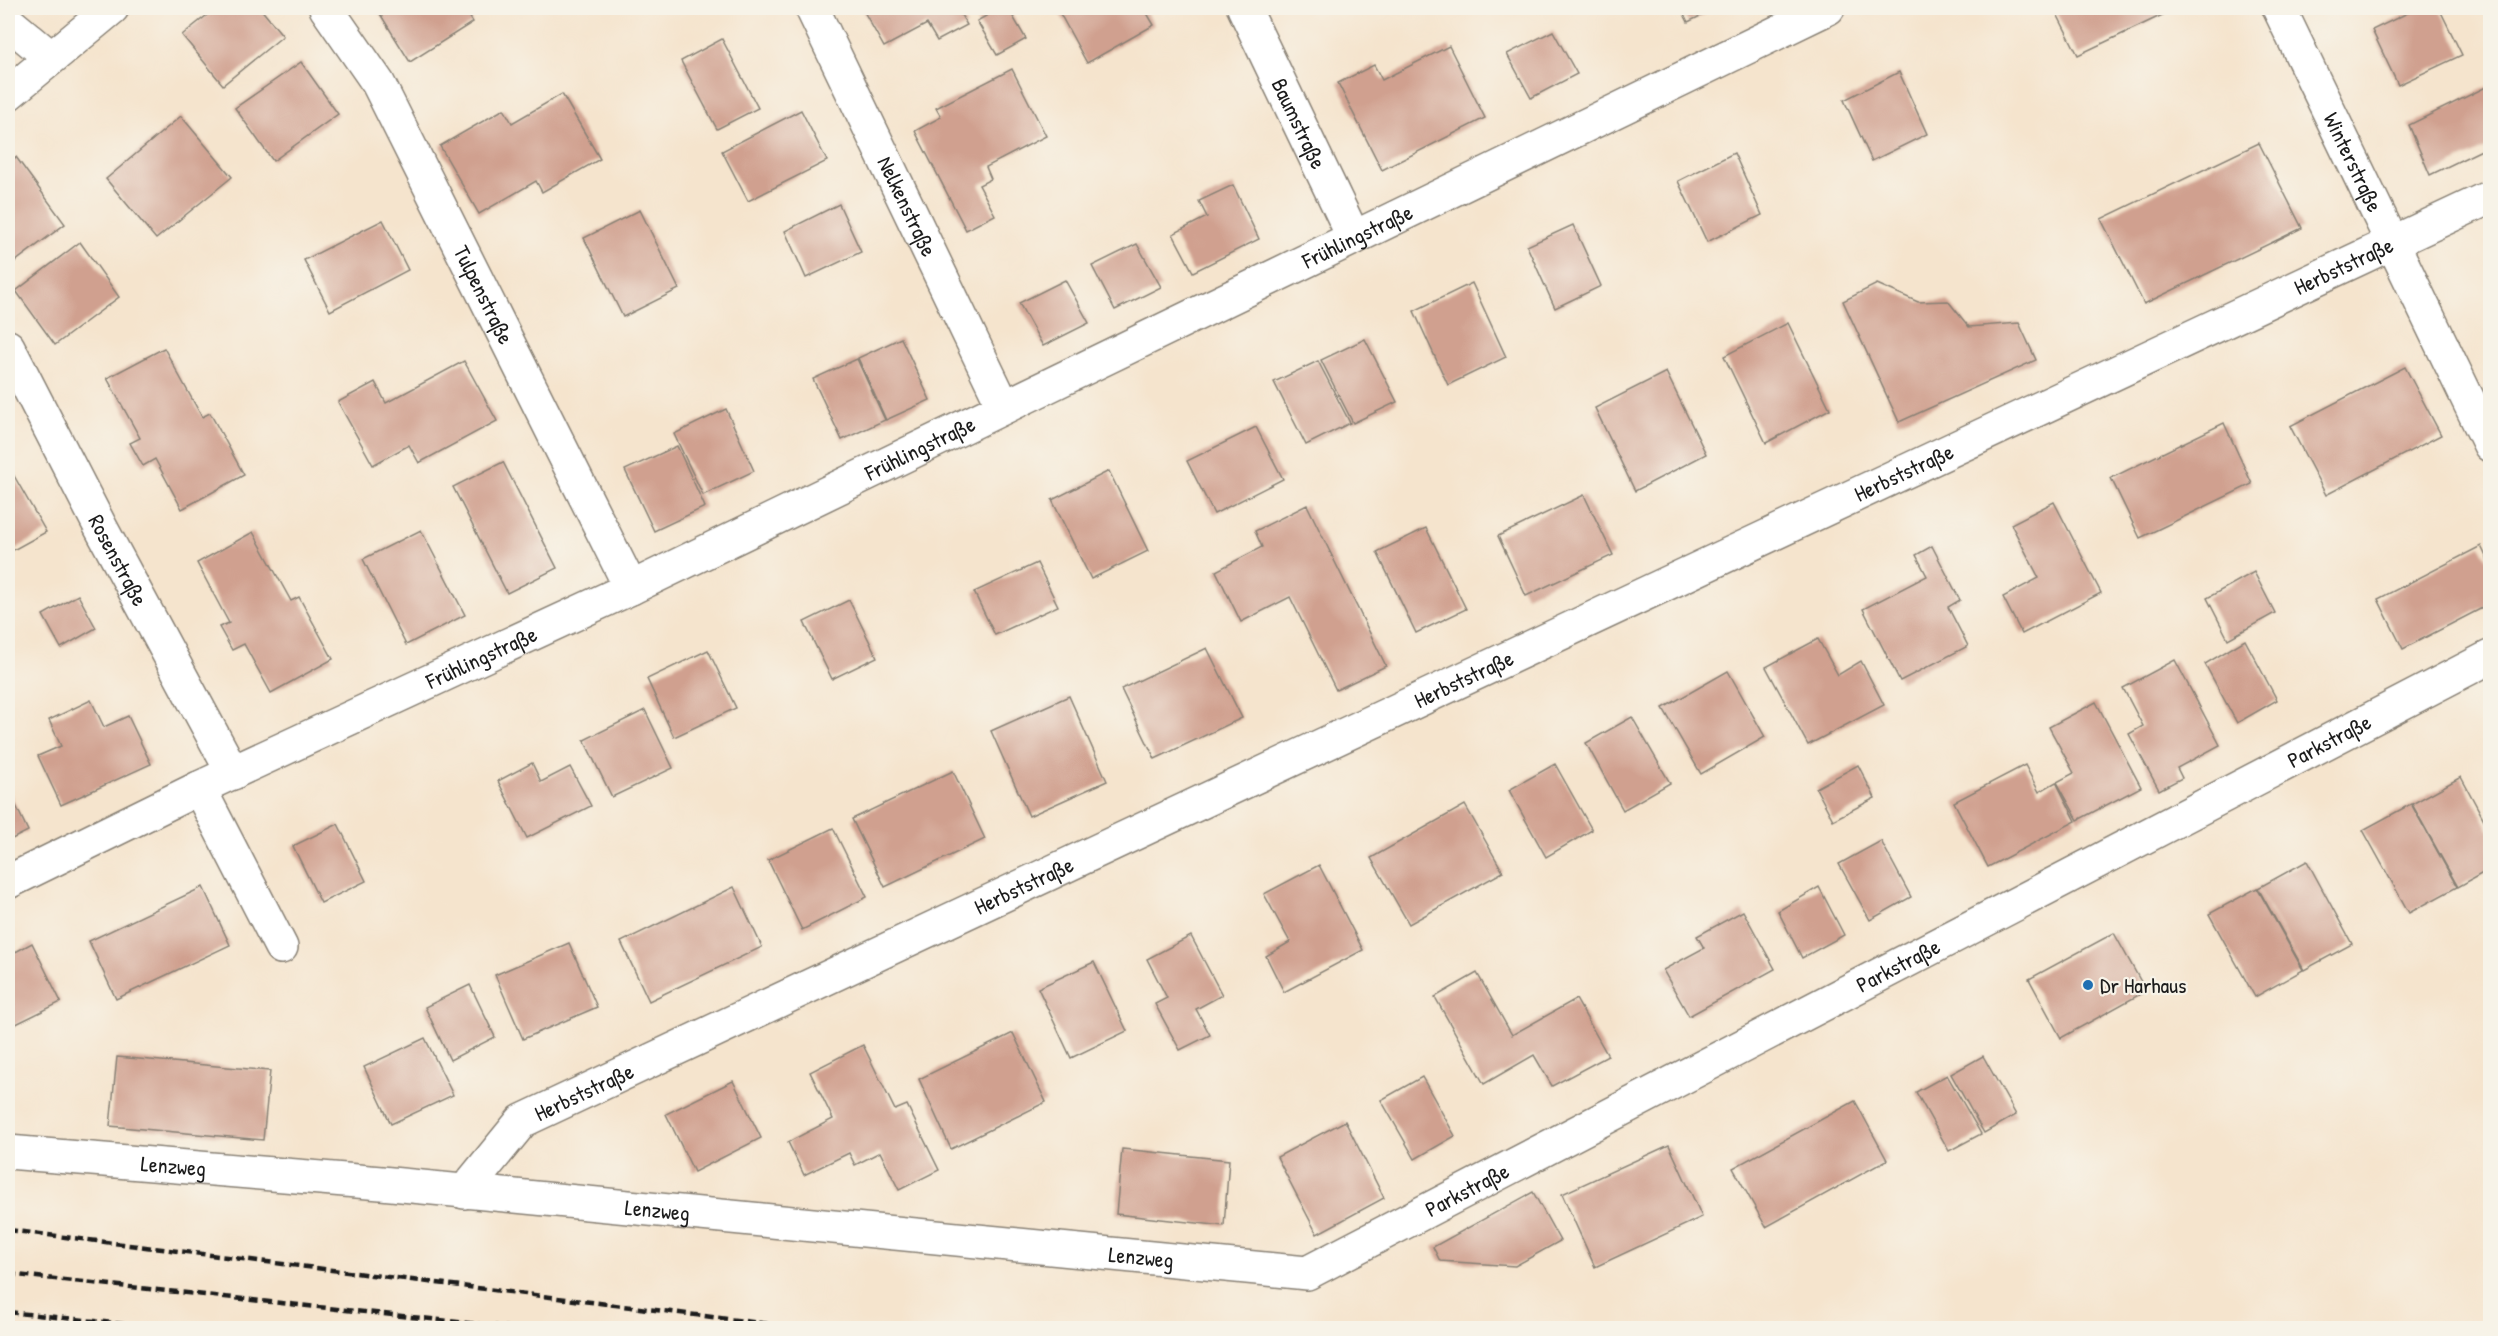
<svg xmlns="http://www.w3.org/2000/svg" width="2498" height="1336" font-family="'Patrick Hand',sans-serif">
<style>
.building{fill:#d0a08f}
.lines{fill:none;stroke-linecap:round;stroke-linejoin:round}
.street-casing{stroke:#888074;stroke-width:36}
.street{stroke:#fff;stroke-width:33}
.rail{stroke:#1c1c1c;stroke-width:4.5;stroke-dasharray:9 4.5;stroke-linecap:butt}
.poi-dot{fill:#1f6fb2;stroke:#f7f3e8;stroke-width:2}
.labels{text-anchor:middle;dominant-baseline:central;stroke-width:4.5;stroke-linejoin:round;paint-order:stroke}
.street-label{font-size:22px;fill:#1c1c1c;stroke:#f7f3e8}
.poi-label{font-size:22px;fill:#1c1c1c;stroke:#f7f3e8;text-anchor:start}
</style>
<rect width="100%" height="100%" fill="#f7f3e8"/>
<filter id="ink" filterUnits="userSpaceOnUse"><feTurbulence type="fractalNoise" baseFrequency=".0167" numOctaves="2"/><feDisplacementMap in="SourceGraphic" scale="12" xChannelSelector="R" yChannelSelector="G"/><feConvolveMatrix kernelMatrix="1 2 1 2 8 2 1 2 1" color-interpolation-filters="sRGB"/></filter>
<filter id="wash" filterUnits="userSpaceOnUse"><feTurbulence type="fractalNoise" baseFrequency=".008" numOctaves="4" result="noise"/><feDisplacementMap in="SourceGraphic" scale="24" xChannelSelector="R" yChannelSelector="G"/><feGaussianBlur stdDeviation="1.35" result="paint"/><feColorMatrix in="noise" values="0 0 0 0 0 0 0 0 0 0 0 0 0 0 0 0 0 1.4 0 .05"/><feComposite in="paint" operator="in"/></filter>
<g filter="url(#wash)">
<rect width="100%" height="100%" fill="#f5e4cd"/>
<g id="blocks">
<!-- building -->
<g class="building">
<path d="M216,8h44l23,28 -60,49 -41,-50z"/>
<path d="M379,8h85l9,14 -63,40 -33,-53z"/>
<path d="M862,8h95l10,17 -30,16 -10,-17 -43,23z"/>
<path d="M1000,8h8l18,31 -29,16 -20,-34z"/>
<path d="M1057,8h87l10,17 -67,38z"/>
<path d="M1681,8h36l-29,14z"/>
<path d="M2054,8h123l-99,47z"/>
<path d="M2418,8h21l23,47 -64,30 -26,-55z"/>
<path d="M1553,31l24,43 -46,24 -24,-44z"/>
<path d="M722,39l36,69 -41,21 -36,-68z"/>
<path d="M1449,46l36,72 -103,52 -44,-87 36,-18 8,15z"/>
<path d="M301,62l37,52 -65,47 -38,-53z"/>
<path d="M1012,69l34,67 -60,31 5,12 -12,6 16,30 -29,15 -51,-99 26,-14 -5,-9z"/>
<path d="M1899,72l28,62 -55,27 -28,-61z"/>
<path d="M2488,86l2,6v54l-60,29 -21,-50z"/>
<path d="M562,94l38,65 -58,33 -6,-11 -57,33 -39,-68 64,-37 8,14z"/>
<path d="M801,110l26,51 -79,40 -26,-50z"/>
<path d="M181,116l51,61 -76,62 -50,-60z"/>
<path d="M2259,143l43,85 -158,76 -43,-85z"/>
<path d="M1734,153l28,62 -55,27 -29,-61z"/>
<path d="M16,157l49,67 -57,43v-103z"/>
<path d="M1233,185l26,54 -66,33 -20,-38 34,-17 -8,-16z"/>
<path d="M839,204l22,48 -55,26 -21,-47z"/>
<path d="M640,210l39,79 -56,28 -39,-79z"/>
<path d="M383,220l25,50 -78,41 -26,-51z"/>
<path d="M1573,225l28,61 -46,22 -28,-62z"/>
<path d="M80,242l39,55 -64,48 -39,-54z"/>
<path d="M1137,244l24,43 -46,23 -23,-44z"/>
<path d="M1065,280l24,43 -46,23 -24,-43z"/>
<path d="M1472,283l34,74 -58,28 -34,-74z"/>
<path d="M1877,284l41,18 30,-1 21,26 50,-4 17,37 -137,62 -56,-121z"/>
<path d="M1788,323l42,86 -64,34 -42,-87z"/>
<path d="M901,338l29,62 -44,20 -28,-62z"/>
<path d="M1365,339l32,63 -44,21 -32,-63z"/>
<path d="M164,348l38,69 8,-4 34,62 -62,34 -27,-50 -12,7 -13,-23 10,-5 -33,-60z"/>
<path d="M857,359l28,61 -43,20 -29,-61z"/>
<path d="M464,361l33,60 -78,42 -10,-18 -36,20 -35,-63 37,-20 11,21z"/>
<path d="M1318,361l32,62 -44,22 -32,-63z"/>
<path d="M2405,367l36,68 -115,60 -36,-69z"/>
<path d="M1666,372l40,82 -71,37 -40,-83z"/>
<path d="M726,409l28,62 -51,24 -29,-61z"/>
<path d="M2224,423l28,61 -112,54 -29,-60z"/>
<path d="M1256,427l27,52 -69,35 -27,-53z"/>
<path d="M677,446l28,61 -51,24 -29,-61z"/>
<path d="M503,462l54,106 -50,25 -54,-106z"/>
<path d="M1109,471l39,80 -57,28 -39,-79z"/>
<path d="M13,474l33,58 -38,21v-76z"/>
<path d="M1584,495l29,60 -87,41 -28,-60z"/>
<path d="M2054,502l47,91 -79,41 -19,-37 36,-19 -28,-54z"/>
<path d="M1307,505l79,161 -50,24 -46,-93 -49,25 -25,-51 46,-24 -7,-16z"/>
<path d="M1426,528l40,81 -50,24 -39,-81z"/>
<path d="M421,530l44,85 -59,30 -43,-86z"/>
<path d="M253,532l38,69 8,-4 34,62 -62,34 -27,-49 -12,6 -13,-23 10,-4 -32,-60z"/>
<path d="M1932,546l28,54 -12,7 20,39 -68,35 -37,-72 64,-33 -11,-21z"/>
<path d="M2481,546l9,19v39l-87,45 -25,-50z"/>
<path d="M1037,563l21,43 -63,29 -21,-43z"/>
<path d="M2254,572l21,41 -47,26 -21,-41z"/>
<path d="M78,595l18,33 -35,20 -18,-33z"/>
<path d="M849,600l28,57 -45,22 -28,-57z"/>
<path d="M1818,639l20,36 23,-14 23,44 -76,40 -42,-78z"/>
<path d="M2245,640l32,60 -40,23 -32,-59z"/>
<path d="M1207,648l35,70 -87,41 -34,-70z"/>
<path d="M708,650l28,58 -62,29 -27,-58z"/>
<path d="M2175,660l45,85 -43,23 5,10 -23,12 -30,-56 14,-8 -20,-38z"/>
<path d="M1728,671l37,66 -64,37 -38,-66z"/>
<path d="M1069,696l38,85 -78,35 -38,-85z"/>
<path d="M91,700l13,27 24,-11 23,48 -90,41 -23,-49 23,-10 -12,-26z"/>
<path d="M2096,702l45,85 -63,33 -21,-38 17,-9 -25,-46z"/>
<path d="M645,710l28,58 -61,29 -28,-57z"/>
<path d="M1632,717l38,66 -47,27 -37,-67z"/>
<path d="M532,763l9,19 29,-15 21,39 -64,32 -29,-57z"/>
<path d="M1555,764l37,66 -46,27 -37,-67z"/>
<path d="M1858,765l17,33 -42,22 -17,-32z"/>
<path d="M2025,765l14,27 17,-10 20,39 -88,46 -34,-65z"/>
<path d="M953,771l32,68 -100,48 -33,-68z"/>
<path d="M2461,777l29,54v38l-32,18 -46,-83z"/>
<path d="M8,789l20,42 -20,10z"/>
<path d="M2411,804l46,83 -48,26 -46,-83z"/>
<path d="M1465,805l38,67 -94,52 -38,-66z"/>
<path d="M338,824l28,57 -45,22 -28,-57z"/>
<path d="M833,828l34,69 -65,33 -34,-70z"/>
<path d="M1881,841l30,56 -41,23 -31,-56z"/>
<path d="M2307,861l45,83 -48,26 -46,-82z"/>
<path d="M1319,865l44,85 -79,42 -18,-36 24,-14 -26,-48z"/>
<path d="M203,887l27,58 -114,54 -27,-58z"/>
<path d="M734,887l28,60 -113,54 -28,-59z"/>
<path d="M1819,887l25,48 -42,23 -24,-47z"/>
<path d="M2257,888l46,82 -48,27 -46,-83z"/>
<path d="M1743,911l32,58 -86,47 -26,-46 41,-22 -7,-12z"/>
<path d="M2114,933l32,58 -85,47 -32,-59z"/>
<path d="M1191,936l31,59 -26,14 14,26 -30,15 -25,-46 12,-6 -20,-39z"/>
<path d="M32,943l29,59 -53,26v-72z"/>
<path d="M569,943l28,64 -74,32 -28,-64z"/>
<path d="M1094,962l33,69 -56,27 -33,-70z"/>
<path d="M1477,973l35,62 64,-36 32,57 -56,30 -18,-31 -50,29 -49,-87z"/>
<path d="M470,985l25,52 -45,23 -25,-53z"/>
<path d="M1013,1033l33,69 -95,47 -32,-70z"/>
<path d="M425,1038l28,57 -62,29 -27,-57z"/>
<path d="M863,1045l32,65 12,-5 32,65 -40,20 -19,-38 -25,13 -6,-12 -45,22 -16,-33 45,-23 -23,-47z"/>
<path d="M1983,1056l33,59 -32,18 -33,-59z"/>
<path d="M117,1057l153,14 -7,69 -153,-14z"/>
<path d="M1947,1075l34,59 -32,17 -33,-59z"/>
<path d="M1422,1077l33,59 -40,23 -34,-59z"/>
<path d="M733,1081l28,57 -67,34 -28,-58z"/>
<path d="M1855,1101l32,59 -121,67 -33,-59z"/>
<path d="M1345,1121l39,77 -67,36 -40,-77z"/>
<path d="M1669,1145l33,72 -107,50 -33,-73z"/>
<path d="M1122,1149l107,11 -5,66 -108,-12z"/>
<path d="M1533,1192l27,49 -45,25 -75,-5 -7,-14z"/>
</g>
</g>
</g>
<g filter="url(#ink)">
<use href="#blocks" fill-opacity="0" stroke="#888074" stroke-width="1.5"/>
<g class="lines">
<!-- street casing -->
<g class="street-casing">
<g id="street">
<path id="s1" d="M326,8l52,75 253,505"/>
<path id="s2" d="M812,8l192,399"/>
<path id="s3" d="M1244,8l110,230"/>
<path id="s4" d="M2279,8l211,437"/>
<path d="M8,22l42,35"/>
<path d="M8,94l104,-86"/>
<path id="s5" d="M8,347l93,181 132,245"/>
<path d="M199,788l82,159"/>
<path id="s6" d="M8,882l191,-94 432,-200 1197,-580"/>
<path id="s7" d="M8,1152l373,31 926,90 1183,-616"/>
<path id="s8" d="M464,1192l58,-71 1968,-924"/>
</g>
</g>
<!-- street -->
<use href="#street" class="street"/>
<!-- rail -->
<g class="rail">
<path d="M8,1230l793,98"/>
<path d="M8,1274l507,54"/>
<path d="M8,1312l153,16"/>
</g>
</g>
</g>
<!-- markers -->
<circle class="poi-dot" cx="2088" cy="985" r="6"/>
<g class="labels">
<!-- street labels -->
<g class="street-label">
<text stroke="none"><textPath href="#s3" startOffset="128">Baumstraße</textPath></text>
<text stroke="none"><textPath href="#s4" startOffset="171">Winterstraße</textPath></text>
<text stroke="none"><textPath href="#s2" startOffset="220">Nelkenstraße</textPath></text>
<text stroke="none"><textPath href="#s6" startOffset="1496">Frühlingstraße</textPath></text>
<text stroke="none"><textPath href="#s8" startOffset="2104">Herbststraße</textPath></text>
<text stroke="none"><textPath href="#s1" startOffset="328">Tulpenstraße</textPath></text>
<text stroke="none"><textPath href="#s6" startOffset="1010">Frühlingstraße</textPath></text>
<text stroke="none"><textPath href="#s8" startOffset="1618">Herbststraße</textPath></text>
<text stroke="none"><textPath href="#s5" startOffset="240">Rosenstraße</textPath></text>
<text stroke="none"><textPath href="#s6" startOffset="524">Frühlingstraße</textPath></text>
<text stroke="none"><textPath href="#s8" startOffset="1132">Herbststraße</textPath></text>
<text stroke="none"><textPath href="#s7" startOffset="2457">Parkstraße</textPath></text>
<text stroke="none"><textPath href="#s8" startOffset="646">Herbststraße</textPath></text>
<text stroke="none"><textPath href="#s7" startOffset="1971">Parkstraße</textPath></text>
<text stroke="none"><textPath href="#s8" startOffset="160">Herbststraße</textPath></text>
<text stroke="none"><textPath href="#s7" startOffset="166">Lenzweg</textPath></text>
<text stroke="none"><textPath href="#s7" startOffset="1485">Parkstraße</textPath></text>
<text stroke="none"><textPath href="#s7" startOffset="652">Lenzweg</textPath></text>
<text stroke="none"><textPath href="#s7" startOffset="1138">Lenzweg</textPath></text>
</g>
<!-- poi labels -->
<g class="poi-label">
<text x="2100" y="985">Dr Harhaus</text>
</g>
</g>
<!-- margin -->
<rect width="2498" height="1336" fill="none" stroke="#f7f3e8" stroke-width="30"/>
</svg>
